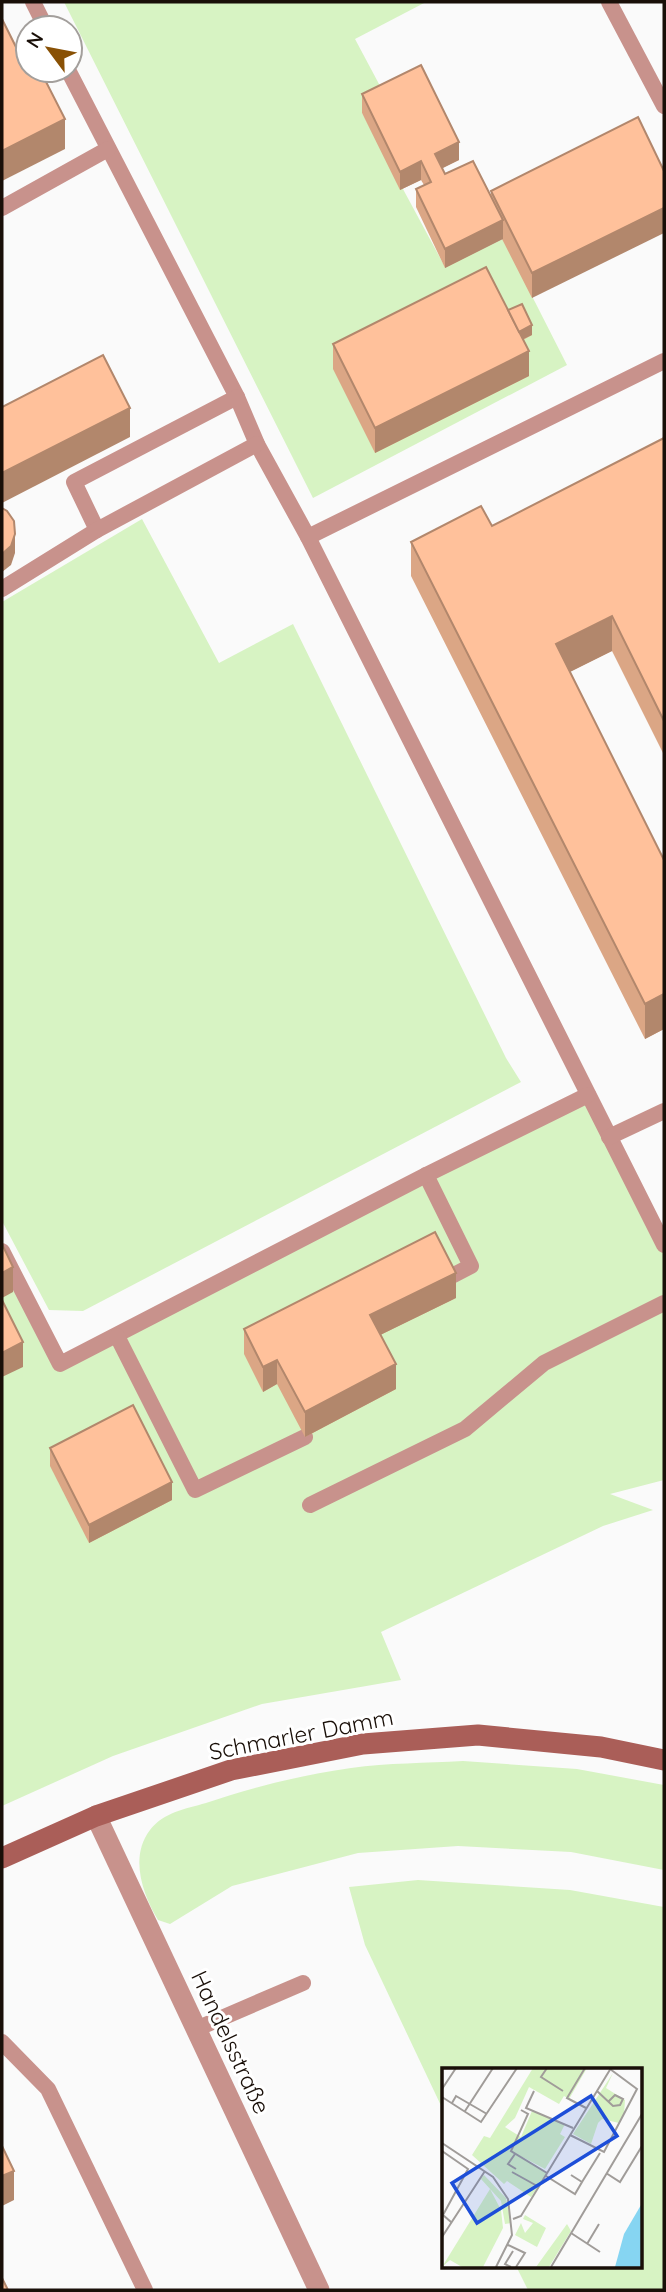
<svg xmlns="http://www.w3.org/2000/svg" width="666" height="2292" font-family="Quicksand,sans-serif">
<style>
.green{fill:#d7f3c3}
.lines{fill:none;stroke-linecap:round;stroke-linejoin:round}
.lane{stroke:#c8928c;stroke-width:16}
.street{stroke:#c8928c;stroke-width:21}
.secondary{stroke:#aa5e58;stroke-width:21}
.wall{fill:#dba685}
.shaded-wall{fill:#b2876c}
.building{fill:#ffc19b;stroke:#b2876c;stroke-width:2}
.labels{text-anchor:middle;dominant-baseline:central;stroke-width:6;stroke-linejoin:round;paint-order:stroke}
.street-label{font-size:23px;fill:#190f08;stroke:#fff}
.inset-road{fill:none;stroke:#a09c99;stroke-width:2}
.view{fill:#1d4ed8;fill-opacity:0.15;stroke:#1d4ed8;stroke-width:3.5}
.inset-edge{fill:none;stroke:#190f08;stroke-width:3.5}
</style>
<rect width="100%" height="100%" fill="#fafafa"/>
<!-- green -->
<g class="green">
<path d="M64,2h362l-71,37 32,60 -25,14 83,154 58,-28 64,126 -254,133z"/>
<path d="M142,519l77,144 74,-39 213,434 15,24 -438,229 -34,-1 -47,-89v-619z"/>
<path d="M588,1095l76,150v235l-54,14 43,16 -50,16 -222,106 20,48 -139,24 -149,52 -111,50v-555l58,113z"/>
<path d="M463,1761l114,8 87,16v85l-93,-18 -113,-6 -100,7 -126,33 -62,38 -12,-4c-15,-25 -29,-63 -8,-90 14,-18 35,-21 56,-27 47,-16 96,-28 145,-35 37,-5 75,-5 112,-7z"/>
<path d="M418,1880l152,10 94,17v383h-136l-12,-24h124v-196h-196v42l-79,-167 -16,-58z"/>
</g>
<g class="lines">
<!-- lane -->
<g class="lane">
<path d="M33,2l13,26"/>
<path d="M609,2l55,104"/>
<path d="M68,70l169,327 20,47 51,93 356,708"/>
<path d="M2,208l106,-59"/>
<path d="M97,530l-23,-48 163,-85"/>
<path d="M308,537l356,-176"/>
<path d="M2,589l95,-59 160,-86"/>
<path d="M609,1137l55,-26"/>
<path d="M426,1175l45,91 -25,13"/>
<path d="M2,1251l58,113 366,-189 162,-80"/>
<path d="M117,1336l78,154 110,-53"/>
<path d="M310,1505l155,-76 79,-66 120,-60"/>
<path d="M196,2029l107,-46"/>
<path d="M2,2042l46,47 97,201"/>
</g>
<!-- street -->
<path class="street" d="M96,1816l223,474"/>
<!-- secondary -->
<path class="secondary" d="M2,1858l94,-42 135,-46 132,-26 115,-9 123,12 63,13"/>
</g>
<!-- wall -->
<g class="wall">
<path d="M362,94l97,66 -17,8 3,6 46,23v-6l147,-74 -106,181 -30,-59 -57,29 -29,-61v-18l8,-4 -3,-5 -21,10 -38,-77z"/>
<path d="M532,335l-9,5 6,36 -154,77 -42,-84v-25z"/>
<path d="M664,438v317l-52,-104 -43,21 95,188v169l-19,10 -234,-463v-34l81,-16z"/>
<path d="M456,1298l-76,37 16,54 -91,48 -28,-53 -14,8 -19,-38v-25z"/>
<path d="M50,1448l122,52 -83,43 -39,-77z"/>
</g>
<!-- shaded-wall -->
<g class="shaded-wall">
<path d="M65,119v30l-63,32v-30z"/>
<path d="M459,142v18l-24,12v-18z"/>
<path d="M421,161v19l-21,10v-18z"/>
<path d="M664,208v25l-132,65v-25z"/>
<path d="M503,220v19l-58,29v-19z"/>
<path d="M532,325v10l-15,7v-9z"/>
<path d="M529,351v25l-154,77v-25z"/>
<path d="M130,408v29l-128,66v-30z"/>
<path d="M15,534v19l-4,12 -9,7v-18z"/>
<path d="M612,616v35l-56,28v-35z"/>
<path d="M664,994v35l-19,10v-35z"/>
<path d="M13,1267v25l-11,6v-25z"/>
<path d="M456,1273v25l-86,42v-25z"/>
<path d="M23,1342v25l-21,10v-24z"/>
<path d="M277,1360v24l-14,8v-25z"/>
<path d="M396,1364v25l-91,48v-25z"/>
<path d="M172,1482v18l-83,43v-18z"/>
<path d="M14,2171v29l-12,6v-30z"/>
</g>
<!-- building -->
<g class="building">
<path d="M2,19l22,44 4,-1v8h12l25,49 -63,32z"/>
<path d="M421,65l38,77 -24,12 10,20 28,-13 30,59 -58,29 -29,-60 15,-7 -10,-21 -21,11 -38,-78z"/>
<path d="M638,117l26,54v37l-132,65 -41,-82z"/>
<path d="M486,267l43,84 -154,77 -42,-84z"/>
<path d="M522,304l10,21 -13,7 -11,-22z"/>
<path d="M103,355l27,53 -128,65v-66z"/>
<path d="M664,438v283l-52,-105 -56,28 108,216v134l-19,10 -234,-462 70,-36 11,20z"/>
<path d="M2,508l5,3 7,10 1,13 -4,12 -9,8z"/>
<path d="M435,1232l21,41 -86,42 26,49 -91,48 -28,-52 -14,7 -19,-38z"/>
<path d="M2,1244l11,23 -11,6z"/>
<path d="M2,1300l21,42 -21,11z"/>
<path d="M133,1405l39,77 -83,43 -39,-77z"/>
<path d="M2,2146l12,25 -12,5z"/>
<path d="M2,2278l6,12h-6z"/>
</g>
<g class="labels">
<!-- street labels -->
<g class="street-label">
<text transform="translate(301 1734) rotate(-11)">Schmarler Damm</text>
<text transform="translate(231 2042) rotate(65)">Handelsstraße</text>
</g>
</g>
<!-- overview -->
<g transform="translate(442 2068)">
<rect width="200" height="200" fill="#fafafa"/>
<path d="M91,0h54l-18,31 -5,-3 -5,8 -30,-17 -14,31 -10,9 16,10 11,-26 33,13 -5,10 5,3 -20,32 -34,-18 36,22 -16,24 -24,-16 -3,3 -32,-29 12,-19 6,2zM171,5l-7,15 19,12 -1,15 -5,8 -17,-4 -4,4 -7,21 -18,-10zM42,107l22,23 5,25 -6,1 -4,-23 -20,-22zM48,121l11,21 2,18 -20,39h-21l-12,-7 -8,7zM83,147l21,13 -9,19 -22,-12 6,-12 4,10 8,-10 -10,-4zM125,156l4,7 -22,36h-13z" fill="#d7f3c3"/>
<path d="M199,137v62h-26l9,-33z" fill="#86d5f2"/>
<path class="inset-road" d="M105,0l-6,9 22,14M143,0l-18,30 19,10M0,21l14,-21M92,23l-8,17 47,20M155,23l16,15 7,-1 3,-6 -8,-4 -6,6M0,29l39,25 36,-54M10,35l4,-7 31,18M79,42l7,4 -17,37 36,22M23,43l28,-43M128,67l34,17 33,-63 -27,-20M0,75l51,34 15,22 4,36 -16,32M0,83l26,18 -25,46 8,7M73,86l-7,10 8,5M70,104l27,15M164,105l14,9 22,-36M104,108l29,18 7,-12 -11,-7M140,114l18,-29M71,151l8,-3 90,-148M129,165l29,19M0,169l43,-66M145,176l12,-20M66,177l17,8 -9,14M69,199l-6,-3 8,-13M109,199l91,-153"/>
<path class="view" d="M149,28l26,40 -140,87 -25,-40z"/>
<rect width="200" height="200" class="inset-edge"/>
</g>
<!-- border -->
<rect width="666" height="2292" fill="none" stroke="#190f08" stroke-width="7"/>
<!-- north arrow -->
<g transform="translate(49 49) rotate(302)"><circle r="33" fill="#ffffff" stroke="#a39f9c" stroke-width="2"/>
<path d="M0-5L12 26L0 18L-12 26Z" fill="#895105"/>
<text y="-10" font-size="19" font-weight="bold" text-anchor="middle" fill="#190f08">N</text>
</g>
</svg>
